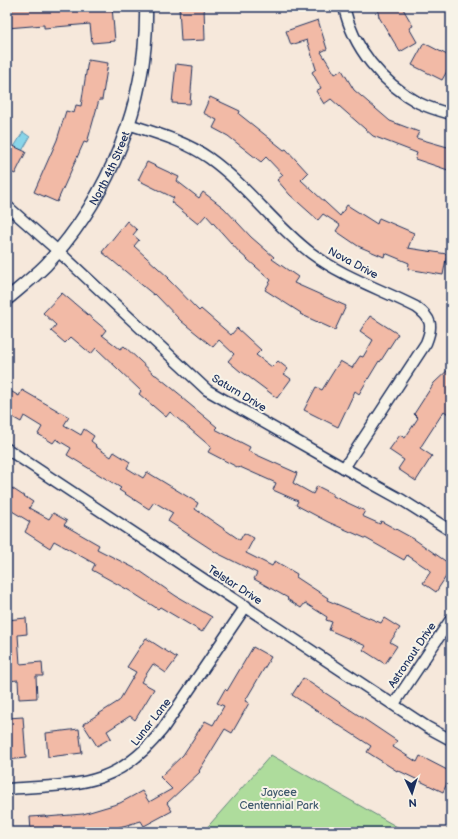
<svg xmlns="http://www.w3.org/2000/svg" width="458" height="839" font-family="'Balsamiq Sans',sans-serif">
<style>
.green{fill:#aedc9c;stroke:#64867d}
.water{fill:#89d5e9;stroke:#5d93b1}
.building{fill:#f2baa6;stroke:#1b2f5e}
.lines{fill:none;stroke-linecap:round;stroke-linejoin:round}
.minor-casing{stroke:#1b2f5e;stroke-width:13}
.tertiary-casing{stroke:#1b2f5e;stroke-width:15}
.minor{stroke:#f7f3e8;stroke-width:10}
.tertiary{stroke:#f7f3e8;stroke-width:12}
.labels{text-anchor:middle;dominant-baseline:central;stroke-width:4;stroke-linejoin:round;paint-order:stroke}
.street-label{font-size:11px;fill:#1b2f5e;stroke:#f7f3e8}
.park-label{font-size:11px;fill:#405a6e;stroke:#f7f3e8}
</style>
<rect width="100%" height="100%" fill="#f6e8db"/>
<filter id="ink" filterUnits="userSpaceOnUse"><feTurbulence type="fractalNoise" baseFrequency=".025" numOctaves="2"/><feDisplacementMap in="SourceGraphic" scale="8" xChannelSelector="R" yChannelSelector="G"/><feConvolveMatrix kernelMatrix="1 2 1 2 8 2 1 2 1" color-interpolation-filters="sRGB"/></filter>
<g filter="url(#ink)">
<!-- green -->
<path class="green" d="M271,755l135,77h-203z"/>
<!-- water -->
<path class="water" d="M23,132l7,5 -8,14 -8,-4z"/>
<!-- building -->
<g class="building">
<path d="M7,7h105l3,34 -23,2 -2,-19 -46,4v-3l-37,3z"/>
<path d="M179,7h25l1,33 -24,1z"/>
<path d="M377,7h25l11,19 -4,2 8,14 -17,10 -21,-35z"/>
<path d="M318,20l9,29 -6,3 14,22 7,-4 12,20 36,31 29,11 -3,6 35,10v23l-36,-12 2,-6 -44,-17 -42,-37 -7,5 -8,-13 5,-3 -9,-16 4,-3 -9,-29 -16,5 -5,-14z"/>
<path d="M424,43l27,14v7l-9,16 -30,-15z"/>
<path d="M88,60l20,3 -6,37h-3l-12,43 -3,-1 -27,60 -23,-10 23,-52 9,-29 8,2 2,-8 5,1z"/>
<path d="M176,64l17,2 -3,38 -18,-1z"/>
<path d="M210,97l30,14 -1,3 45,36 2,-1 22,24 -7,7 39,36 7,-11 30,19 2,-6 35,15 -6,15 39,6 -4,21 -35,-6 1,-6 -24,-10 -1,4 -26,-11 -22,-15 4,-6 -17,-11 -5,6 -28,-25 -13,-15 6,-5 -17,-18 -5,5 -33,-26 -15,-8 4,-8 -14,-7z"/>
<path d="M11,145l15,7 -11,22 -8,-4v-16z"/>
<path d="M147,162l32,15 -2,4 22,17 4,-6 21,16 27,29 23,20 -2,2 26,18 -4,6 52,23 -11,24 -35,-16 1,-1 -36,-23 6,-10 -31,-27 -34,-38 -8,9 -27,-22 3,-4 -36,-18z"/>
<path d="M127,221l10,9 -4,5 6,5 -5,6 35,32 -1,1 31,32 2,-2 30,26 6,-7 24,22 -5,5 16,12 6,-6 10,8 -4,5 7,5 -14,19 -36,-27v1l-13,-11 6,-7 -15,-14 -6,7 -32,-26 -26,-27 -1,1 -52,-43z"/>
<path d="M62,293l44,37 -4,5 18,14 4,-3 31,29h1l27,22 -1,1 35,29 -2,2 35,18 -2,4 49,22 -4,10 20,11 4,-8 16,8v2l32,15 -3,5 18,8 1,-3 33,18 37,26v4l-15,23 -13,-9 8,-12 -24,-16 -3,5 -37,-21 -39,-17 -32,-17 2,-4 -25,-11 3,-7 -36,-16 -1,1 -31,-16 3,-5 -41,-35 -4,5 -27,-23 2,-3 -45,-43 -5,6 -20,-17 -6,6 -14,-12 5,-6 -13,-12z"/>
<path d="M370,316l28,18 -18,28 -1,-1 -20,33 -4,-3 -17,36 -34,-17 12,-23 6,3 18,-29 12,7 8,-12 3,1 10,-17 -13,-9z"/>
<path d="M451,367v49l-7,-5 -24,37 12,8 -16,25 -18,-12 6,-9 -15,-10 11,-15 5,3 13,-20 -4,-4 20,-31z"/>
<path d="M7,389l12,7 3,-6 47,27 -5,8 17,10 3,-6 10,7 -3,5 5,4 -1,1 16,11 3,-5 16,10 -3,6 16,10 4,-6 51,31 -3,6 45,31 4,-7 10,5 -8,15 26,13 3,-5 22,13 -1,3 32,21 -1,2 54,23 3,-5 16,10 -10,14 7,4 -12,18 -22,-14 3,-4 -37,-16 3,-8 -6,-2 1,-3 -22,-14 -4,5 -14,-9 1,-1 -34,-19 3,-6 -40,-20 -49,-32 5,-8 -19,-11 -5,7 -30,-19 2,-2 -54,-33 4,-7 -15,-9 -3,4 -15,-9 4,-7 -18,-11 -3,6 -14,-8z"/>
<path d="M7,485l26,17 -4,6 20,11 4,-6 14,8 -3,4 35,20 -2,4 43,22 36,25 36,21 -10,15 -42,-25 -2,2 -28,-18 -38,-21 3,-6 -41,-23 -4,7 -25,-16 5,-10 -23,-14z"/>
<path d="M26,618l1,16 -9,1 2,29 22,-2 1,14h-7l1,22 -18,1 -1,-19 -11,1v-61z"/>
<path d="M146,638l31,20 -11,15 -13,-9 -12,18 13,7 -19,31 -5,-4 -23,15 4,7 -14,8 -14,-22 36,-23 17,-29 -9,-5z"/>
<path d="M253,647l18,10 -26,44 4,2 -17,30 -7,-4 -26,42 1,1 -33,31 5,8 -28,15 -3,-5 -39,11h-71l-1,-15 15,-1 1,1 37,-3 37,-11 22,-12 7,11 23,-13 -12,-12 23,-22 22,-34 8,4 11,-19 -7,-3 8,-14 2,2z"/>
<path d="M303,678l94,63 -4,6 24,15 3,-6 31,16v3l-8,17 -46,-22v1l-30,-19 4,-6 -79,-51z"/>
<path d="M23,717l3,41 -19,2v-42z"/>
<path d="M79,729l3,24 -34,4 -2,-24z"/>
</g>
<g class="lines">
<!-- minor casing -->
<g class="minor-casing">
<g id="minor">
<path d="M344,7c9,41 38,76 75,96 10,5 21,8 32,11"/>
<path d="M128,124c28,9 57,17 81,34 38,27 65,67 102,95 32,24 70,36 105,54 16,11 17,19 10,36l-82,125"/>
<path d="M7,206l51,45 149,139 137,78 58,32 49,31"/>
<path d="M7,449l420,278 24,13"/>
<path d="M394,704l57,-85"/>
<path d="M7,789c68,-5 109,0 155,-59l84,-124"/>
</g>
</g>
<!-- tertiary casing -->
<g class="tertiary-casing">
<g id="tertiary">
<path id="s1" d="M7,299c13,-11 27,-22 39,-34 64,-69 102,-164 100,-258"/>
</g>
</g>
<!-- minor -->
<use href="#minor" class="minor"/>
<!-- tertiary -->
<use href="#tertiary" class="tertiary"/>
</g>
</g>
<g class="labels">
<!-- street labels -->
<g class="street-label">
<text stroke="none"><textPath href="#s1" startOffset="168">North 4th Street</textPath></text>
<text transform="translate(353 263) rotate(28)">Nova Drive</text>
<text transform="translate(239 393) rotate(31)">Saturn Drive</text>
<text transform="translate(235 585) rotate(33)">Telstar Drive</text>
<text transform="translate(412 655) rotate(-56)">Astronaut Drive</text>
<text transform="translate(151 722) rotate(-52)">Lunar Lane</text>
</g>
<!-- park labels -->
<g class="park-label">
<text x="279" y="792">Jaycee<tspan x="279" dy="13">Centennial Park</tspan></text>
</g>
</g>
<!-- margin -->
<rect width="458" height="839" fill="none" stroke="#f7f3e8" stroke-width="24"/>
<rect x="12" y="12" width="434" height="815" fill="none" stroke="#1b2f5e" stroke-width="1.5" filter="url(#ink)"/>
<!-- north arrow -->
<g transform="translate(412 793) rotate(176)" stroke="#f7f3e8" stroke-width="3" paint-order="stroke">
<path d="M0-3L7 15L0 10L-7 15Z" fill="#1b2f5e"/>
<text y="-6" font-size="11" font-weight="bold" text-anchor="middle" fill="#1b2f5e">N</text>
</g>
</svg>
